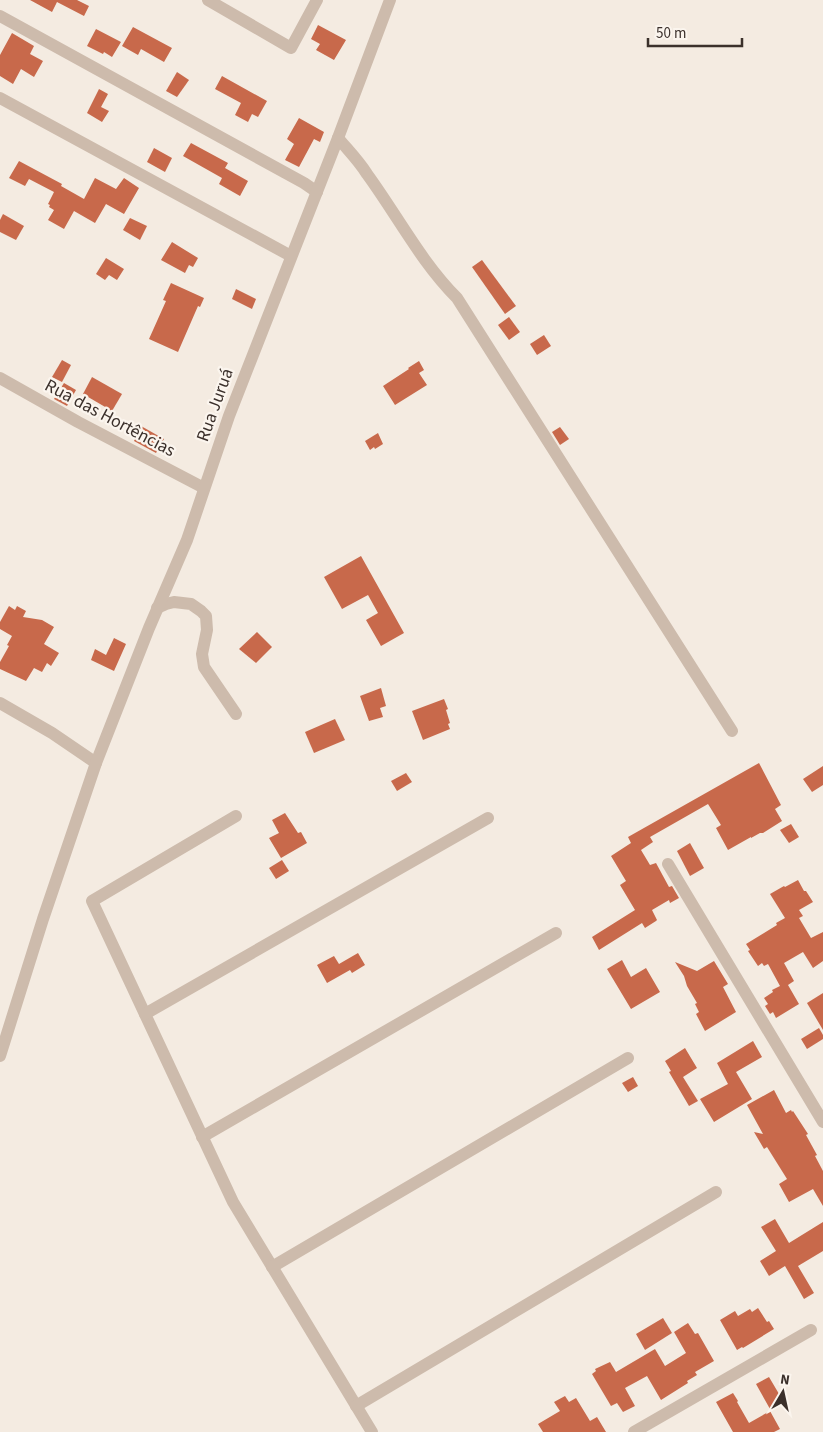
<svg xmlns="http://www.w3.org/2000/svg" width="823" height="1432" font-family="'Source Sans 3',sans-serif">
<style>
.building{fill:#c8694b}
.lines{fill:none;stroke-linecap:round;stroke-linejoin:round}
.minor{stroke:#cdbbac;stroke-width:12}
.labels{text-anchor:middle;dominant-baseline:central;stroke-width:4.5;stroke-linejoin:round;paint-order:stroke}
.street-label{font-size:18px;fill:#3b302b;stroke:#fbf5ee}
</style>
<rect width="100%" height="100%" fill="#f4ebe1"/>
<!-- building -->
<g class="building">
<path d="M30,0h47l12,6 -5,10 -27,-14 -5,10z"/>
<path d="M318,25l28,15 -12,20 -18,-10 4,-6 -9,-5z"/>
<path d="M133,27l39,21 -8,14 -23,-13 -3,6 -16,-9z"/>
<path d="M96,29l25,13 -9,15 -8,-5 -1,2 -16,-8z"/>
<path d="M12,33l22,13 -4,8 13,7 -9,16 -13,-8 -8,15 -13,-8v-21z"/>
<path d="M177,72l12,8 -12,17 -11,-6z"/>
<path d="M222,76l45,25 -9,16 -6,-3 -4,8 -13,-7 6,-12 -26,-14z"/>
<path d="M99,89l9,5 -7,13 8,4 -7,11 -15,-9z"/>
<path d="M299,118l25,14 -4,10 -6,-3 -15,28 -14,-7 9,-16 -7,-5z"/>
<path d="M191,143l37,20 -3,5 23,13 -8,15 -21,-12 3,-6 -39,-22z"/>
<path d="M154,148l18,10 -7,14 -18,-10z"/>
<path d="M19,161l43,23 -1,2 23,13 11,-21 21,11 8,-11 15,10 -15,26 -18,-10 -11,19 -21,-12 -10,18 -16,-9 6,-10 -5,-3 1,-2 -2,-1 6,-12 -25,-13 -4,7 -16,-8z"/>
<path d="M3,214l21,12 -8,14 -16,-8v-12z"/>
<path d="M130,218l17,8 -7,14 -17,-10z"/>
<path d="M172,242l26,16 -5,9 -4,-2 -4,8 -24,-13z"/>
<path d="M106,258l18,11 -7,11 -8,-5 -4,5 -9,-6z"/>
<path d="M482,260l34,46 -11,8 -33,-47z"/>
<path d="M171,283l33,15 -4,9 -2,-1 -20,46 -29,-13 17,-38 -3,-1z"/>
<path d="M236,289l20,10 -4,10 -20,-10z"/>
<path d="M509,317l11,15 -11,8 -11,-15z"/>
<path d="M544,335l7,11 -14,9 -7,-11z"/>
<path d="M62,360l9,5 -9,17 -10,-5z"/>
<path d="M419,361l5,9 -5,3 8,12 -32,20 -12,-19 26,-17 -1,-1z"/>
<path d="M92,377l30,17 -10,17 -29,-17z"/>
<path d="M64,383l12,7 -9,16 -13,-7z"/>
<path d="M141,426l23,13 -8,14 -22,-12z"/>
<path d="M560,427l9,12 -9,6 -8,-13z"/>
<path d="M378,433l5,11 -8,5 -1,-2 -4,3 -5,-9z"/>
<path d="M361,556l43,77 -23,13 -15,-26 12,-7 -10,-18 -26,14 -18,-32z"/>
<path d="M9,606l6,4 2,-4 9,5 -3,6 19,3 12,7 -10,17 15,9 -8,13 -4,-3 -5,9 -8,-4 -8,13 -26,-12v-7l9,-16 -2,-1 5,-9 -12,-7v-7z"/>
<path d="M257,632l15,15 -16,16 -17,-14z"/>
<path d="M114,638l12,6 -12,27 -23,-11 4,-11 11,6z"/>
<path d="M381,688l5,18 -6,2 3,9 -14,4 -9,-25z"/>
<path d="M444,699l4,10 -2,1 4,13 -2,1 2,5 -27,11 -11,-29z"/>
<path d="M335,719l10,21 -31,13 -9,-21z"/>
<path d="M759,763l22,42 -6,4 7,12 -19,12h-3l-9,5v-1l-23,13 -12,-22 5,-3 -13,-21 -58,33 3,5 -12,8 9,15 6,-2 13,24 3,-1 7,12 -9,5 -1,-3 -17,10 5,10 -1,1 -11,7 -3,-5 -43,27 -7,-13 43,-27 -15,-25 6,-4 -15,-25 20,-13 -3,-6z"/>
<path d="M823,766v19l-11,7 -9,-13z"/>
<path d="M406,773l6,9 -15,9 -6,-10z"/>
<path d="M285,813l13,20 3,-1 6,11 -26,15 -12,-20 10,-5 -7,-13z"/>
<path d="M791,824l8,13 -10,6 -9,-13z"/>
<path d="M690,843l14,25 -14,8 -13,-25z"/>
<path d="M282,860l7,11 -13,8 -7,-11z"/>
<path d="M798,880l6,11h2l7,11 -14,8 4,6 -4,2 12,20 12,-6v29l-10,7 -10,-16 -19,11 10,18 -6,4 11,19 -23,14 -3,-6 -3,2 -5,-8 3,-2 -4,-6 9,-6 -1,-2 8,-4 -12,-22 -4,2 -2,-3 -4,3 -10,-15 2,-1 -4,-6 31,-19 -1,-2 9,-5 -15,-24 14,-8 1,1z"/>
<path d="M358,953l7,12 -13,8 -2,-3 -23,13 -10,-18 17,-9 5,8z"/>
<path d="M622,960l9,17 15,-9 14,24 -29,17 -24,-40z"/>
<path d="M714,961l14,23 -5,3 13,25 -31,19 -9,-17 3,-2 -4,-8 2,-1 -10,-17 -3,-10 -9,-14 22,9z"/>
<path d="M823,993v37l-16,-27z"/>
<path d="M819,1028l4,7v4l-16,10 -6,-10z"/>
<path d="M753,1041l9,16 -26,15 16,27 -38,23 -14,-23 28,-15 -11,-21z"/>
<path d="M685,1048l12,20 -14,9 15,24 -9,5 -20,-34 2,-1 -6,-10z"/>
<path d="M633,1077l5,9 -10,6 -6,-9z"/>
<path d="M774,1090l12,23 5,-3 1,2 1,-1 15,23 -2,1 11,20 -2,1 8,15v35l-10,-17 -24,13 -10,-18 8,-5 -20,-32 -3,2 -10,-17 9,2 -16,-29z"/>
<path d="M775,1219l14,24 34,-21v29l-25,15 16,27 -10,6 -19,-33 -16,10 -9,-15 16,-10 -15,-24z"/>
<path d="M758,1308l9,14 2,-1 5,8 -31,19 -1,-1 -5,3 -17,-30 15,-9 3,5 12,-7 2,3z"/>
<path d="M663,1318l9,15 -27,17 -9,-16z"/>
<path d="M688,1323l7,11 3,-1 16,28 -19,11 2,3 -10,6 1,2 -27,17 -14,-24 -22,12 10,18 -12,6 -6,-9 -6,3 -19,-32 4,-3 -1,-2 15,-7 6,10 39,-23 10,17 21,-13 -12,-21z"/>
<path d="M769,1377l13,22 -4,3 1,2 -9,5 -14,-25z"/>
<path d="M733,1393l5,8 -1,1 12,21 21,-12 10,18 -6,3h-41l-17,-30z"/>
<path d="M565,1396l4,6 7,-4 14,23 7,-4 9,15h-63l-5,-8 22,-13 -6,-9z"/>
</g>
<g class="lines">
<!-- minor -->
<g class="minor">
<path d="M208,0l83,48 26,-48"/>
<path d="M0,16l304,167 13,9"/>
<path d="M0,98l291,158"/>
<path d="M338,138c10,12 21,23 29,36 30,41 54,88 90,124l275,433"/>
<path d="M0,378l78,44 126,66"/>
<path d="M157,608l9,-4 8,-2 17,2 10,7 5,5 1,14 -5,24 2,13 32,47"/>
<path d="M0,703l52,30 44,30"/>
<path d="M236,816l-144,85 141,301 139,230"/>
<path d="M668,864l155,258"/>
<path d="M145,1014l343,-196"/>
<path d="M0,1056l43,-137 53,-156 53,-135 38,-88 42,-124 109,-278 52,-138"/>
<path d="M202,1137l354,-204"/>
<path d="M272,1267l356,-209"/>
<path d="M356,1406l360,-214"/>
<path d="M634,1432l177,-102"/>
</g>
</g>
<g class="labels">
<!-- street labels -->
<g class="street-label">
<text transform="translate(215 405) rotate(-70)">Rua Juruá</text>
<text transform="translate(110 418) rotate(28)">Rua das Hortências</text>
</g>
</g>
<!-- north arrow -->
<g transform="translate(783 1392) rotate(9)" stroke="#fbf5ee" stroke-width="4" paint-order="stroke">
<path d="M0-4L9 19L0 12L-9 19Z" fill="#3b302b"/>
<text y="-8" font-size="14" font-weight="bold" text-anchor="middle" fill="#3b302b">N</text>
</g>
<!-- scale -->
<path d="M648 38v8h94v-8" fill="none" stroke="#3b302b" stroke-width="2.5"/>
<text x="656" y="38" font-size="15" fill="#3b302b" stroke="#fbf5ee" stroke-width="4" paint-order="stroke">50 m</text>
</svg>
